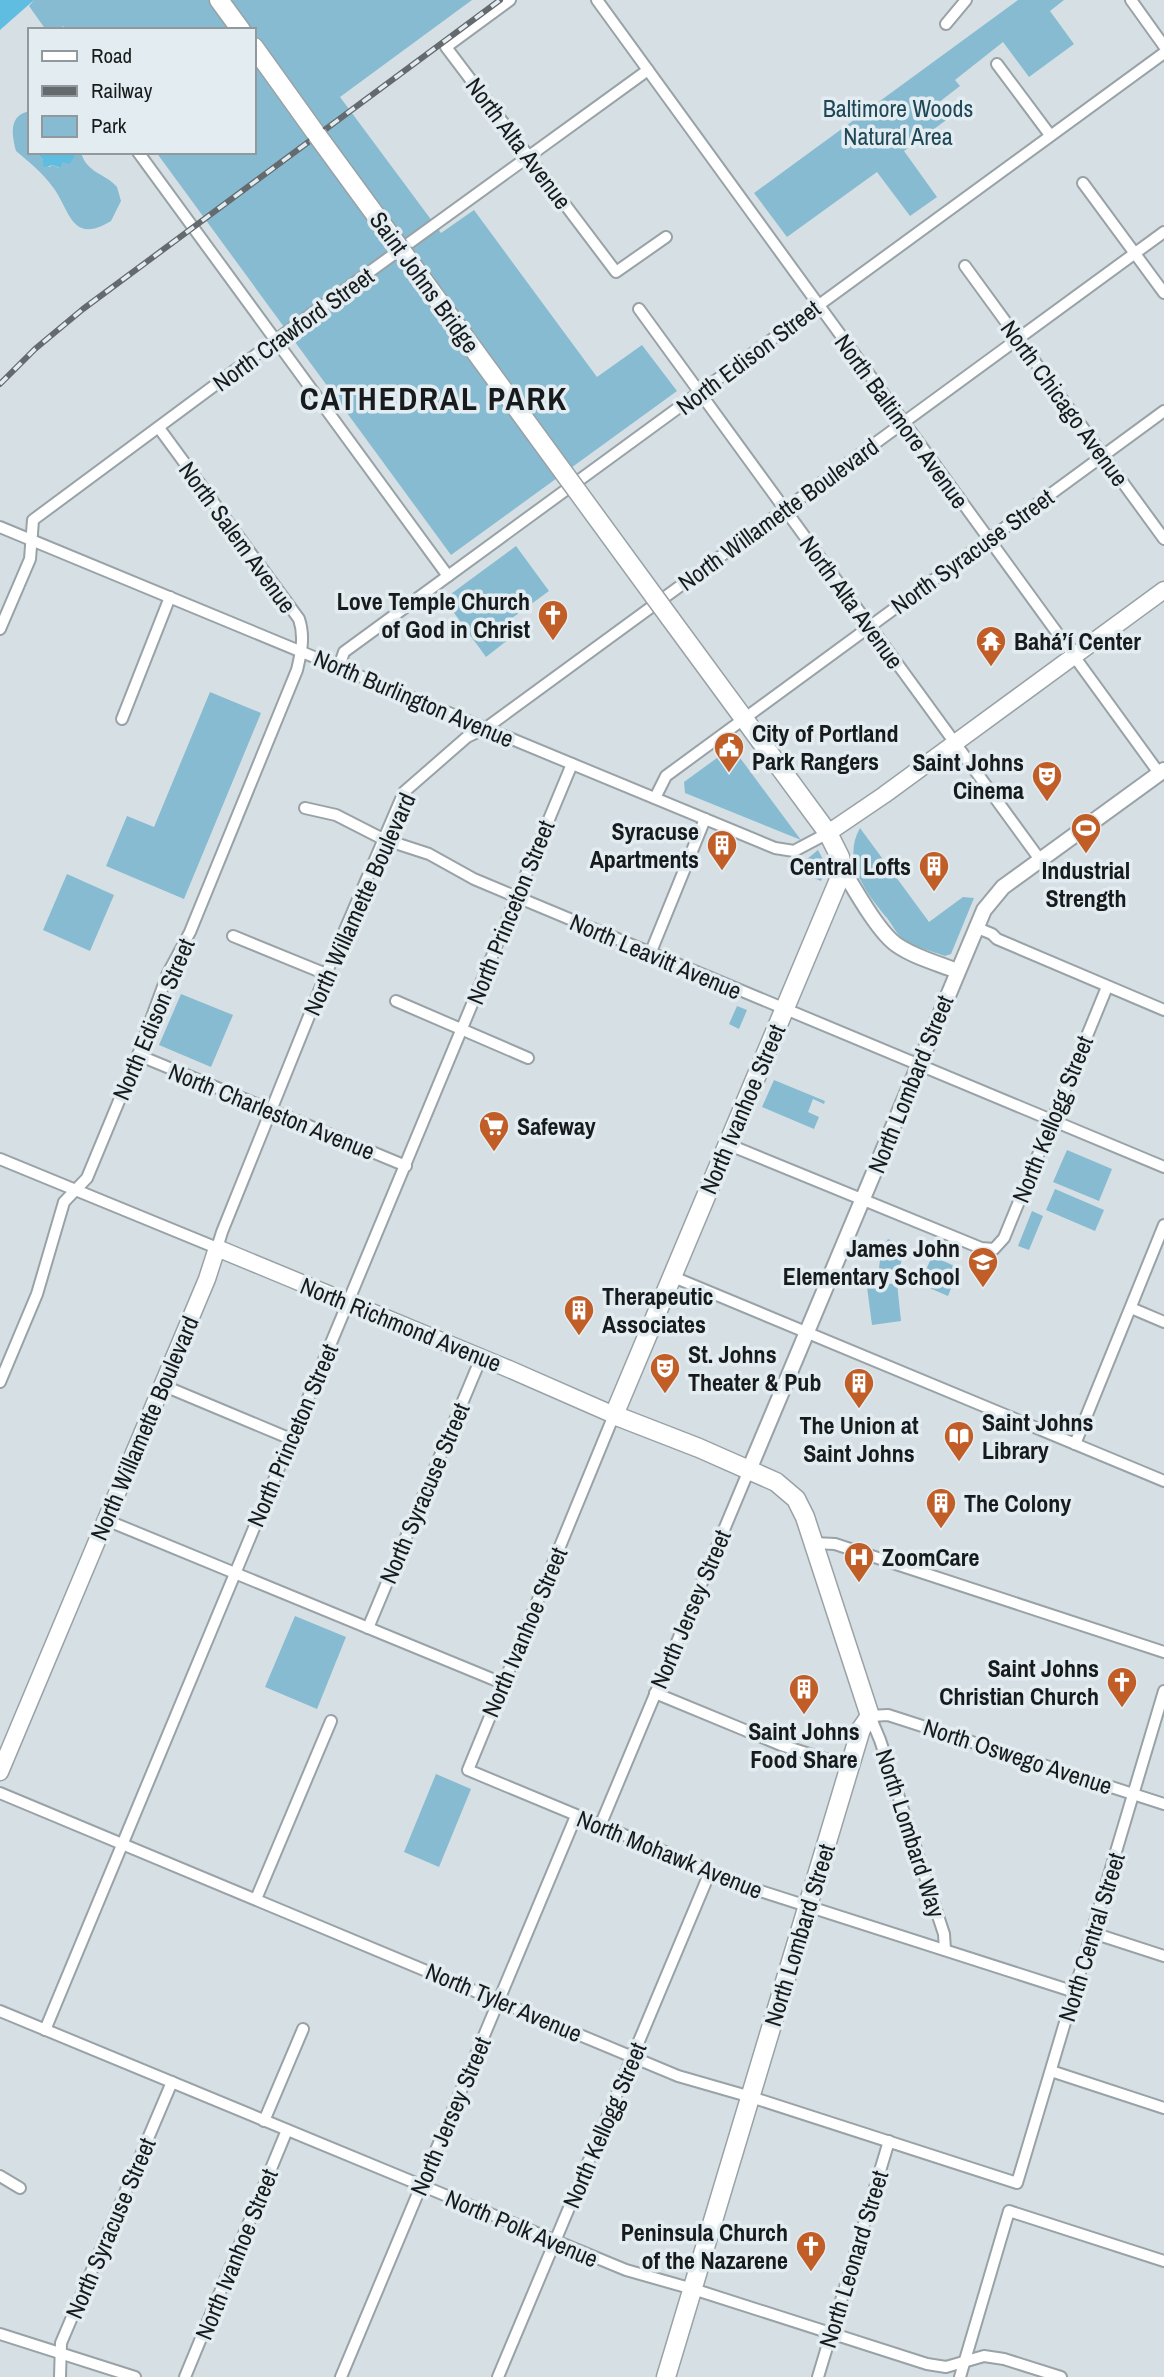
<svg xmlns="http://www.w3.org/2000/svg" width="1164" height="2377" font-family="'Archivo Narrow',sans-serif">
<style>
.green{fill:#87bbd1}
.water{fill:#60bde2}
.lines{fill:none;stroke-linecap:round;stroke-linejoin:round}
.minor-casing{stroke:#99a2a6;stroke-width:14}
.tertiary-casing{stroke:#99a2a6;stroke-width:18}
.secondary-casing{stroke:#99a2a6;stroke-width:19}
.primary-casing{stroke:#99a2a6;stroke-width:21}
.minor{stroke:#fff;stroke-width:10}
.tertiary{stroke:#fff;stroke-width:14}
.secondary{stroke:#fff;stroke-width:16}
.primary{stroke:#fff;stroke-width:18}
.rail-casing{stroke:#646a6d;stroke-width:6}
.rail{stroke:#e3edf1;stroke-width:3.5;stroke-dasharray:10;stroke-linecap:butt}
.primary-bridge-casing{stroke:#99a2a6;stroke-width:21;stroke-linecap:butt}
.primary-bridge{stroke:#fff;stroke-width:18}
.labels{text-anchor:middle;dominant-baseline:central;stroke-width:7;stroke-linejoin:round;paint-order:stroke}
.park-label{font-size:24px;fill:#1e4757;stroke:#e3edf1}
.street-label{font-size:24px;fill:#181b1d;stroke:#e3edf1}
.poi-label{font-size:24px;font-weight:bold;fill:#181b1d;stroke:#e3edf1;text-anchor:start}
.district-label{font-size:32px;font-weight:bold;letter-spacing:2px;fill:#181b1d;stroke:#e3edf1}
</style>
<rect width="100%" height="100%" fill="#d6e0e4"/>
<!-- green -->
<g class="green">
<path d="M34,0h438l-132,97 101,136 33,-23 123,167 45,-32 35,46 -226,164 -295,-403h98v-122h-187l-4,-4 -4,4h-13l-17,-24z"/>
<path d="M1018,0h46l-14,11 24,33 -45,33 -26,-35 -48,38 5,6 -22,17 11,15 -45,33 33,46 -27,19 -33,-44 -90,65 -33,-44z"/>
<path d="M30,111l-2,37 2,4h6l13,15 4,-2 6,3 4,-6 11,-5v-4l-2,-1h9c5,21 24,21 36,35l4,14 -10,20c-41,25 -41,-13 -59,-35 -10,-14 -23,-24 -36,-35 -4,-16 -8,-36 14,-40z"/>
<path d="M516,546l33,45 -45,33 9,12 -27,21 -42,-58z"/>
<path d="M210,692l51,21 -77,186 -78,-33 21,-50 27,11z"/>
<path d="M732,747l69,93 -116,-47 -1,-11z"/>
<path d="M860,828l69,94 34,-25 11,1 -23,56 -6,2c-11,-4 -33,-10 -41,-16 -7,-5 -12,-16 -17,-22 -20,-24 -46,-57 -27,-90z"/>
<path d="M818,850l8,15 -5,16 -26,-11 4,-10 8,-1z"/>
<path d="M67,874l47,21 -24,56 -47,-21z"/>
<path d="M181,994l52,21 -22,52 -52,-22z"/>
<path d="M737,1006l10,4 -8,19 -10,-5z"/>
<path d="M774,1080l51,21 -1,3 -11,-5 -5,13 11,5 -5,12 -52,-22z"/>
<path d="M1067,1150l45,19 -13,32 -46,-19z"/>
<path d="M1055,1189l49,21 -9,21 -49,-21z"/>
<path d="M1032,1211l11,5 -14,34 -11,-4z"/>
<path d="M888,1239l10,4 3,10 2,1 -3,13 -14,5 -7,-3 1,-10 -2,-4 5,-14 3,1z"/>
<path d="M932,1256l27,12 -11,28 -28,-12z"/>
<path d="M897,1283l4,38 -29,4 -5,-38z"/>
<path d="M295,1616l51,21 -29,72 -52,-22z"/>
<path d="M436,1774l35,15 -32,78 -35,-15z"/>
</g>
<!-- water -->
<g class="water">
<path d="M0,0h34l-34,30z"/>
<path d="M31,152h41l3,4 -6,8 -6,-2 -3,6 -7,-3 -8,2 -2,-1v-6l-7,-8z"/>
</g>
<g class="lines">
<!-- minor casing -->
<g class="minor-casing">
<g id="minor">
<path d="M510,0l-64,47 170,225 50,-35"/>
<path d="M597,0l562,773"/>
<path d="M1131,0l33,46"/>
<path d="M946,24l20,-24"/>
<path d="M997,64l53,71"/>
<path d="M138,152l310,424"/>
<path d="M1083,183l81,110"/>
<path d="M965,266l199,273"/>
<path d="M639,309l402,552"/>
<path d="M0,527l775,321 19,3 34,-18"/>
<path d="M0,629l30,-70 3,-39 259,-192 356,-258"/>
<path d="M339,667l5,-15 820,-599"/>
<path d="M122,719l48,-122"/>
<path d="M655,798l11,-22 498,-365"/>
<path d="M305,808l31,7 47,24 46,15 45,25 43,18 647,270"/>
<path d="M975,927l17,7 5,5 167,71"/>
<path d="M233,936l93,38"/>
<path d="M650,954l55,-135"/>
<path d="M396,1001l132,57"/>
<path d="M138,1055l268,111"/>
<path d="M727,1144l254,104 13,1 10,-11 103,-251"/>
<path d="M0,1159l217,89 5,-16 104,-258 78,-182 63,-55 19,-9 678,-496"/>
<path d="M671,1276l493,205"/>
<path d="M1131,1308l33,14"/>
<path d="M0,1382l37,-88 27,-92 23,-24 51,-123 30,-82 22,-41 107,-262c4,-17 8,-33 2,-51l-140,-191"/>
<path d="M162,1385l129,54"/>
<path d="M614,1415l-146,355 286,119 321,103"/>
<path d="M1075,1444l89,-219"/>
<path d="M106,1520l396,163"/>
<path d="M814,1543l21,1 329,108"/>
<path d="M368,1628l113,-270"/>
<path d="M655,1693l126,52 69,22"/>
<path d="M0,1793l678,283 73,21 266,86 147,-492"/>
<path d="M600,1826l149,-356"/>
<path d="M256,1899l75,-178"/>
<path d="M1093,1933l71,23"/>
<path d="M945,1950l-1,-16 -64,-194 -10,-24 18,-1 276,89"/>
<path d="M0,2011l626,259 67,19 234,75 19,3 38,-11 20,3 57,18"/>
<path d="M45,2030l527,-1266"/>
<path d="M1051,2071l113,37"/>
<path d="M264,2121l39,-92"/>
<path d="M0,2176l20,12"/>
<path d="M0,2334l135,43"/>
<path d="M60,2377l1,-34 111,-261"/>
<path d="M185,2377l102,-247"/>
<path d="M341,2377l235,-561"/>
<path d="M498,2377l212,-505"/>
<path d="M818,2377l71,-236"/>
<path d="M960,2377l49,-166 155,50"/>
</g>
</g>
<!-- tertiary casing -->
<g class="tertiary-casing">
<g id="tertiary">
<path d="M843,870c12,20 36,63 54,75 17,12 40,18 60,26"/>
<path d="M749,1470l235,-560 19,-23 161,-117"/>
</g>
</g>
<!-- secondary casing -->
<g class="secondary-casing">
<g id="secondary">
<path d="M828,833l56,-38 280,-205"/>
<path d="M0,1772l207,-493 10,-31 292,121 105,46"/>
</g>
</g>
<!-- primary casing -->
<g class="primary-casing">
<g id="primary">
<path d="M219,0l22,30"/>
<path d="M254,47l63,88"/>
<path d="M666,2377l195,-648 9,-13 -65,-199 -9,-18 -20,-17 -77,-34 -85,-33 229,-545 -3,-13 -12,-24 -158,-215"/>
</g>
</g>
<!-- minor -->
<use href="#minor" class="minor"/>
<!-- tertiary -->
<use href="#tertiary" class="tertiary"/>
<!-- secondary -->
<use href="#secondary" class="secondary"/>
<!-- primary -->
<use href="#primary" class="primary"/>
<!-- rail casing -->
<g class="rail-casing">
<path id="rail" d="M0,384l35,-35 48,-40 417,-309"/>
</g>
<!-- rail -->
<use href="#rail" class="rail"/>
<!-- primary-bridge casing -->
<g class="primary-bridge-casing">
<path id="primary-bridge" d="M317,135l353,483"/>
</g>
<!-- primary-bridge -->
<use href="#primary-bridge" class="primary-bridge"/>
</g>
<!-- icons -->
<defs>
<g id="church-pin" transform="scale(1.575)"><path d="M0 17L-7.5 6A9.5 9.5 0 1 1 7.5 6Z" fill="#c15d27" stroke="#e3edf1"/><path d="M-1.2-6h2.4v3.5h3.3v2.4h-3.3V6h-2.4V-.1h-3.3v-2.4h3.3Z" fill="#fff"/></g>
<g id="temple-pin" transform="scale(1.575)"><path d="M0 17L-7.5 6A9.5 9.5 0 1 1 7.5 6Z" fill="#c15d27" stroke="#e3edf1"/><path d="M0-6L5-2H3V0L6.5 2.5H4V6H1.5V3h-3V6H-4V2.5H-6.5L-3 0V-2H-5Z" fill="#fff"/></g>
<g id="civic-pin" transform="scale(1.575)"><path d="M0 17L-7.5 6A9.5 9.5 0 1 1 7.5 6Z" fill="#c15d27" stroke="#e3edf1"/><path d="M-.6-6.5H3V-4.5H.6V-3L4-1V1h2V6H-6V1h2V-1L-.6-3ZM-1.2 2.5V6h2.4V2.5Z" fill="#fff"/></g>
<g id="theatre-pin" transform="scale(1.575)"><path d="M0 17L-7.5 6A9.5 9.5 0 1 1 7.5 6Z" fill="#c15d27" stroke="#e3edf1"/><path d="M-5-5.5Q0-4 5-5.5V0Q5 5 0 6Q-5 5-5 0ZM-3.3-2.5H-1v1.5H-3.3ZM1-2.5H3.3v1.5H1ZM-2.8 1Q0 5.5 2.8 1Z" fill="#fff"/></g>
<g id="stadium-pin" transform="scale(1.575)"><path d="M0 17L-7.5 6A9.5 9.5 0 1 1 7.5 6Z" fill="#c15d27" stroke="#e3edf1"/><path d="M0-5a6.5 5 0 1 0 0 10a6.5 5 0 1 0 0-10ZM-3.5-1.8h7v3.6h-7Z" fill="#fff"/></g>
<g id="building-pin" transform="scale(1.575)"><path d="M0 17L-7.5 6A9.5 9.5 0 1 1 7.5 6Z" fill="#c15d27" stroke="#e3edf1"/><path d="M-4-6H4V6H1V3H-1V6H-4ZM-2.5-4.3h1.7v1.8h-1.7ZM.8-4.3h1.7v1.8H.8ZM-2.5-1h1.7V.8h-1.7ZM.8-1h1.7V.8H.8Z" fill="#fff"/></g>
<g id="supermarket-pin" transform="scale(1.575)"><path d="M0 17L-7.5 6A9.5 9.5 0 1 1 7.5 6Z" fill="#c15d27" stroke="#e3edf1"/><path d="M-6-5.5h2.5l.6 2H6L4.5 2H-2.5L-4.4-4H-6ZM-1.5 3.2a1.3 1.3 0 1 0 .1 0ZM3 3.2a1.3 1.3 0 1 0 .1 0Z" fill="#fff"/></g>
<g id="school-pin" transform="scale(1.575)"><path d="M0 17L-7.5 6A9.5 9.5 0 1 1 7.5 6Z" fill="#c15d27" stroke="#e3edf1"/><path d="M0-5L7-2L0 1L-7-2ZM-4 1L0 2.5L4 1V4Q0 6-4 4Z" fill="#fff"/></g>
<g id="library-pin" transform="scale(1.575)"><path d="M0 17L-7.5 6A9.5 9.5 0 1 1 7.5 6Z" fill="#c15d27" stroke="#e3edf1"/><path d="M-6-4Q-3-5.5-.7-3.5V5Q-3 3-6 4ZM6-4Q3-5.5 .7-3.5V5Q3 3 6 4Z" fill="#fff"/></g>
<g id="hospital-pin" transform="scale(1.575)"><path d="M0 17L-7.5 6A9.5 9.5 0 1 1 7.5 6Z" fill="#c15d27" stroke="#e3edf1"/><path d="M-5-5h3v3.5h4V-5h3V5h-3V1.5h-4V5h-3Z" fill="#fff"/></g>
</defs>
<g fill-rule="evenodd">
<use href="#church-pin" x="553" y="615"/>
<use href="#temple-pin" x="991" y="641"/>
<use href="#civic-pin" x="729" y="747"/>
<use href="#theatre-pin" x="1047" y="776"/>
<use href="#stadium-pin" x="1086" y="828"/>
<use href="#building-pin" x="722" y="845"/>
<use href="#building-pin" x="934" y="866"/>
<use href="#supermarket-pin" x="494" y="1126"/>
<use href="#school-pin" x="983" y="1262"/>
<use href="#building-pin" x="579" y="1310"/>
<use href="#theatre-pin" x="665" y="1368"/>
<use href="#building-pin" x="859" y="1383"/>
<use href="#library-pin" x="959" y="1436"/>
<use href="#building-pin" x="941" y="1503"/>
<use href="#hospital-pin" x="859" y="1557"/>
<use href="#church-pin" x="1122" y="1682"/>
<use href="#building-pin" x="804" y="1689"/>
<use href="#church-pin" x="811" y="2246"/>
</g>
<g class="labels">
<!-- park labels -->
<g class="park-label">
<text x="898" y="108">Baltimore Woods<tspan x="898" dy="28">Natural Area</tspan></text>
</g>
<!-- street labels -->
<g class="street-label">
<text transform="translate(519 143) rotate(53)">North Alta Avenue</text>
<text transform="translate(425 282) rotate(54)">Saint Johns Bridge</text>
<text transform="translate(293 329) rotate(-36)">North Crawford Street</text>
<text transform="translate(748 357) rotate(-37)">North Edison Street</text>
<text transform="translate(1065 403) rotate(54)">North Chicago Avenue</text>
<text transform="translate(902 421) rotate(54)">North Baltimore Avenue</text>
<text transform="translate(778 514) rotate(-36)">North Willamette Boulevard</text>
<text transform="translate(238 537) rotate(54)">North Salem Avenue</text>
<text transform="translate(972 551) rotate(-36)">North Syracuse Street</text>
<text transform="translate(852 602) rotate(54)">North Alta Avenue</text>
<text transform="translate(414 698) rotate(23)">North Burlington Avenue</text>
<text transform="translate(359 904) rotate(-66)">North Willamette Boulevard</text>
<text transform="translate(510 912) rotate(-68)">North Princeton Street</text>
<text transform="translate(656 956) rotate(23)">North Leavitt Avenue</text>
<text transform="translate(153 1019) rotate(-67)">North Edison Street</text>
<text transform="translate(910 1084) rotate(-68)">North Lombard Street</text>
<text transform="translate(742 1109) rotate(-67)">North Ivanhoe Street</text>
<text transform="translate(272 1111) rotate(22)">North Charleston Avenue</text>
<text transform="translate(1052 1119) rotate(-68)">North Kellogg Street</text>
<text transform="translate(401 1324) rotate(22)">North Richmond Avenue</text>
<text transform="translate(144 1428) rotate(-67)">North Willamette Boulevard</text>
<text transform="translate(292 1435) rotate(-67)">North Princeton Street</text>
<text transform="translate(424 1493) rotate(-67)">North Syracuse Street</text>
<text transform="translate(690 1609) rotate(-67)">North Jersey Street</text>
<text transform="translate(524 1632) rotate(-67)">North Ivanhoe Street</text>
<text transform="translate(1018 1756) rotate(18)">North Oswego Avenue</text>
<text transform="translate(911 1833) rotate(72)">North Lombard Way</text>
<text transform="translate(670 1854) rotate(22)">North Mohawk Avenue</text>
<text transform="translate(799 1935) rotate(-73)">North Lombard Street</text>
<text transform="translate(1091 1937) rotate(-73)">North Central Street</text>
<text transform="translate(504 2002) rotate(23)">North Tyler Avenue</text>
<text transform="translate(450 2116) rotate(-67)">North Jersey Street</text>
<text transform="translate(604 2125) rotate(-67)">North Kellogg Street</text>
<text transform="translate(110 2228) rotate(-67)">North Syracuse Street</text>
<text transform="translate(522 2228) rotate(23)">North Polk Avenue</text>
<text transform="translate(236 2254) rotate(-68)">North Ivanhoe Street</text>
<text transform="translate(853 2259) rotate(-73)">North Leonard Street</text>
</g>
<!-- poi labels -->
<g class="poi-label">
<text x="530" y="601" text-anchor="end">Love Temple Church<tspan x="530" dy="28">of God in Christ</tspan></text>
<text x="1014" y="641">Bahá’í Center</text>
<text x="752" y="733">City of Portland<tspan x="752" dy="28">Park Rangers</tspan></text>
<text x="1024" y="762" text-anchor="end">Saint Johns<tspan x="1024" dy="28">Cinema</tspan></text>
<text x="699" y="831" text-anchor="end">Syracuse<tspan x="699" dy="28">Apartments</tspan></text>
<text x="911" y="866" text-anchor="end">Central Lofts</text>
<text x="1086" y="870" text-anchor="middle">Industrial<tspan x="1086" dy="28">Strength</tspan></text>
<text x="517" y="1126">Safeway</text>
<text x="960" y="1248" text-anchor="end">James John<tspan x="960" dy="28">Elementary School</tspan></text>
<text x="602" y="1296">Therapeutic<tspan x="602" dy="28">Associates</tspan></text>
<text x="688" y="1354">St. Johns<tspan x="688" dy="28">Theater &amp; Pub</tspan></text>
<text x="982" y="1422">Saint Johns<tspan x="982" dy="28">Library</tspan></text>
<text x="859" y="1425" text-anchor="middle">The Union at<tspan x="859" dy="28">Saint Johns</tspan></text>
<text x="964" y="1503">The Colony</text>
<text x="882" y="1557">ZoomCare</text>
<text x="1099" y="1668" text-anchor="end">Saint Johns<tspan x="1099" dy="28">Christian Church</tspan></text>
<text x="804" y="1731" text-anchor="middle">Saint Johns<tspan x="804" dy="28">Food Share</tspan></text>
<text x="788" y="2232" text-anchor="end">Peninsula Church<tspan x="788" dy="28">of the Nazarene</tspan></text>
</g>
<!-- district labels -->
<g class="district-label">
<text x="434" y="398">CATHEDRAL PARK</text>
</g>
</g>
<!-- legend -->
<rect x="28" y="28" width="228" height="126" fill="#e3edf1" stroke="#92999c" stroke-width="2"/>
<rect x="42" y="51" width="35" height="10" fill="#ffffff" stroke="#92999c" stroke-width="2"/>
<text x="91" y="63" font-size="21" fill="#181b1d">Road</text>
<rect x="42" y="86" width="35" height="10" fill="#646a6d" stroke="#92999c" stroke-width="2"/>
<text x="91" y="98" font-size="21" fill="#181b1d">Railway</text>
<rect x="42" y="116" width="35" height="21" fill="#87bbd1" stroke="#92999c" stroke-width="2"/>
<text x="91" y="133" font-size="21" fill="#181b1d">Park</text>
</svg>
